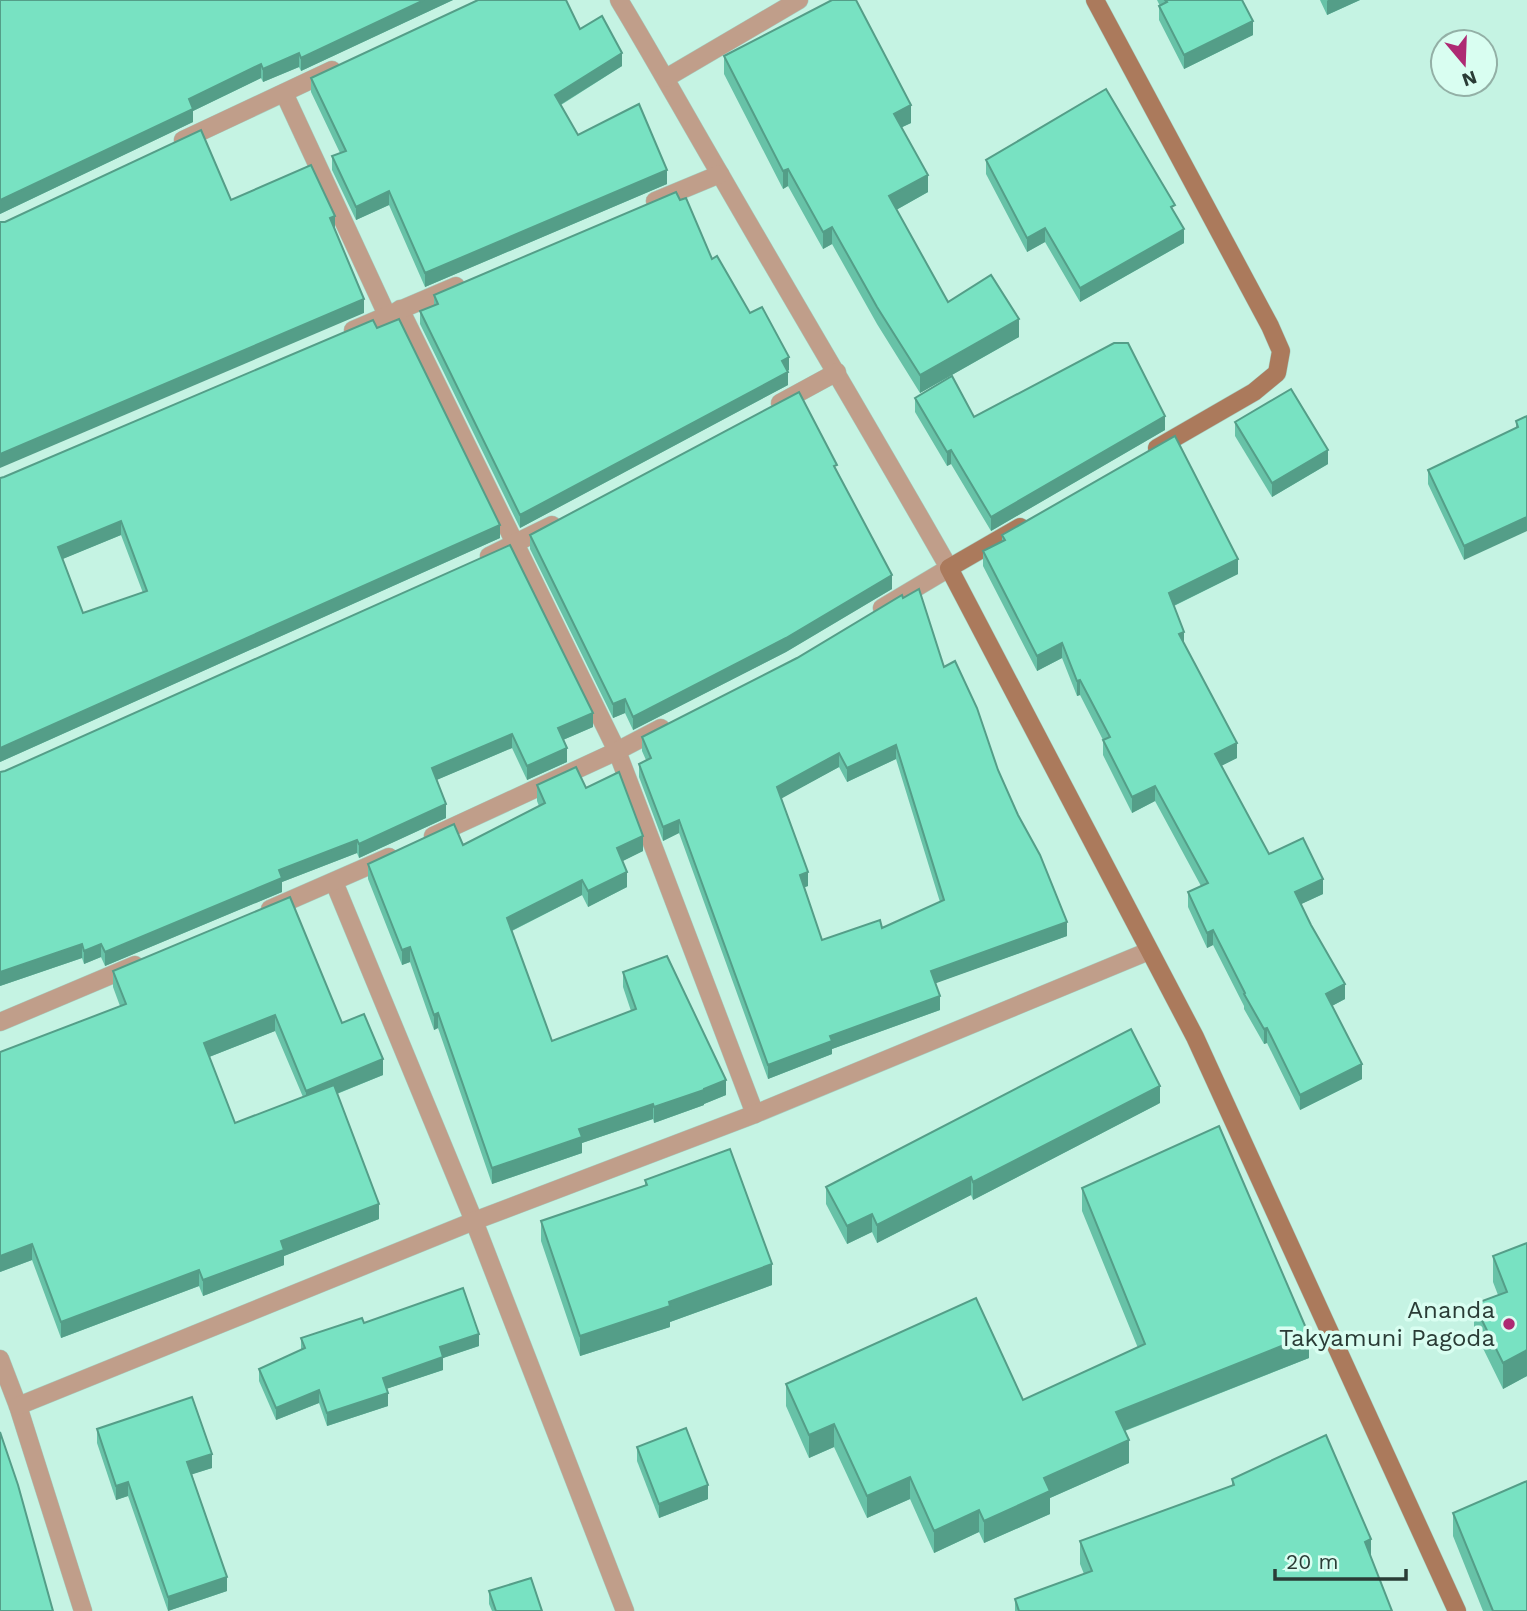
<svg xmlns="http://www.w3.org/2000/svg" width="1527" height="1611" font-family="'Work Sans',sans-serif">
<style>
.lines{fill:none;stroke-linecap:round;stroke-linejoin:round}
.street-casing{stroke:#a6cec0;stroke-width:19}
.secondary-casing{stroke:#a6cec0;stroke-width:19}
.street{stroke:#c09e8a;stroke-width:18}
.secondary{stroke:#ab7a5c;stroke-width:18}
.wall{fill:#67c2a7;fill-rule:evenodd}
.shaded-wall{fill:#549e88}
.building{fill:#78e2c2;stroke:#549e88;stroke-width:2;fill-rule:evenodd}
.poi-dot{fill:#ae2a73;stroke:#d9fef1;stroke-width:2.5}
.labels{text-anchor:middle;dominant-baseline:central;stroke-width:7;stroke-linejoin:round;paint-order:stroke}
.poi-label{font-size:24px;fill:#2a3c36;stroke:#d9fef1;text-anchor:end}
</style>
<rect width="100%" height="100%" fill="#c5f3e3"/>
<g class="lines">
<!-- street casing -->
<g class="street-casing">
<g id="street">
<path d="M619,0c35,58 67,116 101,174 76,132 154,262 229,394l-67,40"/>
<path d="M666,78l133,-78"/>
<path d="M284,93l103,222"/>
<path d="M183,140l149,-70"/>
<path d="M655,201l65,-27"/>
<path d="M400,309l217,442 138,363"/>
<path d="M353,330l103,-44"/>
<path d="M780,403l57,-31"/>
<path d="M489,556l63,-31"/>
<path d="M433,836l184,-85 44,-23"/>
<path d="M334,882l140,339 151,390"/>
<path d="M270,909l119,-52"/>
<path d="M0,1022l135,-57"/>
<path d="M0,1359l18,47 65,205"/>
<path d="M18,1406l456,-185 281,-107 394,-163"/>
</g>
</g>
<!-- secondary casing -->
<g class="secondary-casing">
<g id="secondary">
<path d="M1095,0l175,326 11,25 -4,22 -23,19 -97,56"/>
<path d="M1020,527l-71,41 246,469 262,574"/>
</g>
</g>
<!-- street -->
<use href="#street" class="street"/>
<!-- secondary -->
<use href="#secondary" class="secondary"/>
</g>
<!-- wall -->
<g class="wall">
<path d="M0,0h453l-152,71 -2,-4 -36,15 -2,-4 -68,33v11l-193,92z"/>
<path d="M1157,0h85l11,35 -69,34 -25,-49v-14h1z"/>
<path d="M1320,0h40l-33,15z"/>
<path d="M580,29l42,37 -61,39 17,30 89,49 -242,103 -36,-82 -33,15 -24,-50v-14l8,-3 -29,-61v-14z"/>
<path d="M724,56l187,67 -9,4 26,65 -32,18 52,92 71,35 -99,56 -43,-69 -45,-80 -9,5 -35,-63 -5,3 -59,-115z"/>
<path d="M986,160l198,83 -104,59 -35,-60 -18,10 -41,-78z"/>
<path d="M680,200l32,59 77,111 -2,1 1,14 -268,143 -100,-204v-13l14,-6v-10z"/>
<path d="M377,328l123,210 -500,224v-284l4,-1zM121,535l22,58 -60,20 -21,-54z"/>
<path d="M915,398l59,19 191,13 -174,101 -40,-67 -4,2 -32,-54z"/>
<path d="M1527,416l-63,144 -36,-76v-14l88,-42v-7z"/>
<path d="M1235,422l93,42 -56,33 -37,-61z"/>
<path d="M837,472l55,117 -106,63 -153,78 -8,-17 -12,5 -83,-169v-14z"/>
<path d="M1002,535l236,39 -64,32 10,37 53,115 -16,8 48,88 54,40 -22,10 44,95 -13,7 30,73 -62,31 -33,-67 -3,1 -20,-35v-3l-31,-61 -6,3 -19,-41v-15l13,-6 -46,-85 -23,12 -29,-58v-15l-23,-45 -3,1 -15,-38 -25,13 -54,-105v-15l19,-10z"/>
<path d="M944,667l54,103 69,166 -132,47 5,27 -108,39v5l-64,25 -89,-246 -16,8 -24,-64v-13l7,-4 -4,-9v-14zM896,759l44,143 -58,26 -60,12 -18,-53 4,-1 -27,-88 58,-31 8,15z"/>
<path d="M593,727l-30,13 4,22 -40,18 -15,-32 -76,32 10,38 -87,40 -2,-5 -75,29v10l-177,74 -4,-9 -17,7 -2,-6 -82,28v-214z"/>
<path d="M537,785l49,3 57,63 -21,10 5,26 -39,20 -6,-12 -70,36 40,110 79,-30 -8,-24v-15l103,123 -22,9v1l-50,18 -1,-4 -71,24v10l-90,31 -54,-156 -4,2 -24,-68 -8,3 -34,-86v-15l95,-19 76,-39 -2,-5z"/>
<path d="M113,971l229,52 41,52 -46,19 42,125 -95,37v9l-81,31 -4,-10 -138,52 -29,-78 -32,12v-220l120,-46 -7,-19zM275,1031l28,66 -68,26 -26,-66z"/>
<path d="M1160,1103l-187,97 -2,-5 -94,48 -5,-11 -25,12 -21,-40v-17z"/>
<path d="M645,1180l127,105 -102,37v5l-90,29 -39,-115v-20l104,-35z"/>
<path d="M1082,1188l227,170 -184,73 4,32 -79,35v16l-66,29 -5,-11 -45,21 -24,-54 -43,19 -33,-71 -25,11 -23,-52v-22l237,16 115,-52 -56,-137z"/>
<path d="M1527,1243v133l-24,13 -29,-59v-26l24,-9 -5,-13v-26z"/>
<path d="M364,1323l115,23 -36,12v12l-57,19 2,17 -61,20 -8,-23 -43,17 -17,-39v-12l42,-19v-12z"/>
<path d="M97,1429l115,39 -20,6 35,117 -59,20 -40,-115 -12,4 -19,-57z"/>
<path d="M637,1447l71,52 -49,19 -22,-57z"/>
<path d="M1232,1479l139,79 21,53h-377v-12l69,-25 -4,-10v-23l152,-55z"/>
<path d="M1453,1513l74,98h-44l-30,-75z"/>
<path d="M489,1591l53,20h-50l-3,-7z"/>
</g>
<!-- shaded-wall -->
<g class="shaded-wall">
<path d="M424,0h29l-152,71v-13z"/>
<path d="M1328,0h32l-33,15v-14z"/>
<path d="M1253,21v14l-69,34v-14z"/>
<path d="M299,53v14l-36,15v-13z"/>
<path d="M622,53v13l-67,42v-13z"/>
<path d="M261,64v14l-68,33v11l-193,92v-14l189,-101z"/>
<path d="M911,105v18l-17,8v-17z"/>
<path d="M788,169v17l-5,3v-18z"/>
<path d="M667,170v14l-242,103v-14z"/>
<path d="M928,175v17l-39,22v-18z"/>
<path d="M389,191v14l-33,15v-13z"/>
<path d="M335,216v14l-5,-12z"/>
<path d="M832,227v17l-9,5v-17z"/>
<path d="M1045,228v14l-18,10v-14z"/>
<path d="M1184,229v14l-104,59v-14z"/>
<path d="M364,299v14l-364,155v-14z"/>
<path d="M1019,319v18l-99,56v-18z"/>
<path d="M789,357v13l-7,4v-13z"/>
<path d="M788,372v13l-268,143v-13z"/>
<path d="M1165,416v14l-174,101v-14z"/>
<path d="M951,450v14l-4,2v-14z"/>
<path d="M1328,450v14l-56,33v-14z"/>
<path d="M1527,517v14l-63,29v-14z"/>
<path d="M121,521v14l-63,26v-14z"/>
<path d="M500,525v13l-500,224v-14z"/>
<path d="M1238,559v15l-69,34v-15z"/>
<path d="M892,575v14l-106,63 -153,78v-13z"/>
<path d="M1184,632v15l-5,-13z"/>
<path d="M1062,643v15l-25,13v-15z"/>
<path d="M1080,680v15l-3,1v-15z"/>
<path d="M625,699v14l-12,5v-14z"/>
<path d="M593,713v14l-35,15v-14z"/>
<path d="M512,734v14l-80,34v-14z"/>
<path d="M1237,743v15l-22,11v-15z"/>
<path d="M896,745v14l-49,23v-14z"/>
<path d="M567,748v14l-40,18v-14z"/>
<path d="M839,753v14l-62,34v-14z"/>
<path d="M1155,786v15l-23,12v-16z"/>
<path d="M446,804v14l-87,40v-14z"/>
<path d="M679,820v13l-16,8v-14z"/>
<path d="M643,836v15l-26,13v-16z"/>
<path d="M357,840v13l-75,29v10l-177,74v-14l174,-82z"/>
<path d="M627,872v15l-39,20v-16z"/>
<path d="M808,872v14l-8,3v-14z"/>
<path d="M1323,879v15l-28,13v-15z"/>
<path d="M582,880v15l-75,38v-15z"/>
<path d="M1067,922v14l-136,49v-14z"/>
<path d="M1213,930v15l-6,3v-15z"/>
<path d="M82,944v14l-82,28v-14z"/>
<path d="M101,944v13l-17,7v-13z"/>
<path d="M410,947v15l-8,3v-15z"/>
<path d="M1345,984v15l-19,10v-15z"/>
<path d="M940,996v14l-108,39v5l-64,25v-14l62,-29z"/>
<path d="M438,1013v15l-4,2v-15z"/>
<path d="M275,1015v16l-71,28v-16z"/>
<path d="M1267,1028v15l-3,1v-15z"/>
<path d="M383,1059v16l-77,31v-15z"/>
<path d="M1362,1064v15l-62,31v-15z"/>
<path d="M726,1080v15l-22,9v1l-50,18v-16z"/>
<path d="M1160,1086v17l-187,97v-18z"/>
<path d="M653,1104v15l-71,24v10l-90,31v-16l87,-39z"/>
<path d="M971,1177v18l-94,48v-18z"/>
<path d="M379,1204v15l-95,37v9l-81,31v-16l78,-39z"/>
<path d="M872,1214v18l-25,12v-18z"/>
<path d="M32,1244v16l-32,12v-16z"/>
<path d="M772,1264v21l-102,37v5l-90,29v-20l89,-34z"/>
<path d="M199,1270v16l-138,52v-16z"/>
<path d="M479,1334v12l-36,12v12l-60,20v-12l57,-31z"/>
<path d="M1309,1335v23l-193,76v-22z"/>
<path d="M1527,1350v26l-24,13v-26z"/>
<path d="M319,1390v13l-43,17v-12z"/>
<path d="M388,1393v13l-61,20v-13z"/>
<path d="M834,1424v23l-25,11v-23z"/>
<path d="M1129,1440v23l-79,35v16l-66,29v-22l60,-43z"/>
<path d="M212,1454v14l-25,8v-14z"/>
<path d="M910,1477v22l-43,19v-22z"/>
<path d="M128,1482v14l-12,4v-14z"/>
<path d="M708,1485v14l-49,19v-14z"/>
<path d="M979,1510v22l-45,21v-22z"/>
<path d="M1371,1539v24l-6,-21z"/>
<path d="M227,1577v14l-59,20v-14z"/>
</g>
<!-- building -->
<g class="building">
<path d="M0,0h424l-123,58 -2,-5 -36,16 -2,-5 -72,35 4,10 -193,91z"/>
<path d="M478,0h88l14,29 22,-13 20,37 -67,42 23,40 61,-31 28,66 -242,103 -36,-82 -33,16 -24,-51 14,-5 -35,-73z"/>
<path d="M832,0h24l55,105 -17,9 34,61 -39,21 59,106 43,-27 28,44 -99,56 -43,-68 -45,-80 -9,5 -35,-63 -5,2 -59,-115z"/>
<path d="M1165,0h77l11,21 -69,34 -25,-49 8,-4z"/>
<path d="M1106,89l69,116 -4,2 13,22 -104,59 -35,-60 -18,10 -41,-78z"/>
<path d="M201,130l30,70 80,-35 24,51 -5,2 34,81 -364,155v-232h5z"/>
<path d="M676,192l4,8 6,-2 26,61 5,-3 33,57 12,-6 27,50 -7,4 6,11 -268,143 -100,-204 18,-7 -4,-9z"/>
<path d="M399,319l101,206 -500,223v-270l4,-1 369,-157 4,8zM121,521l26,70 -64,22 -25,-66z"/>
<path d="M1114,343h14l37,73 -174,101 -40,-67 -4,2 -32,-54 37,-22 22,41z"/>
<path d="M1291,389l37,61 -56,33 -37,-61z"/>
<path d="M799,392l38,73 -3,1 58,109 -106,63 -153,79 -8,-18 -12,5 -83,-169z"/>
<path d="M1527,416v101l-63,29 -36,-76 90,-43 -2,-6z"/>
<path d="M1175,436l63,123 -69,34 15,39 -5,2 58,109 -22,11 54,100 34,-16 20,41 -28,13 16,33 34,59 -19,10 36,70 -62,31 -33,-67 -3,1 -20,-35 1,-1 -32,-63 -6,3 -19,-41 20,-9 -53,-97 -23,11 -29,-57 7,-3 -30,-57 -3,1 -15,-38 -25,13 -54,-105 22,-11 -3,-5z"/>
<path d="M510,545l83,168 -35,15 9,20 -40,18 -15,-32 -80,34 14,36 -87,40 -2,-4 -78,30 3,8 -177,74 -4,-8 -17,7 -2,-7 -82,28v-200l5,-1z"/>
<path d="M919,589l25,78 11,-6 22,47 21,62 20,45 22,40 27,67 -136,49 9,25 -110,40 2,5 -64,24 -89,-245 -16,7 -24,-63 12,-6 -9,-21 155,-79 105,-63 1,3zM896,745l48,155 -62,28 -2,-8 -58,20 -22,-65 8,-3 -31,-85 62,-34 8,15z"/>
<path d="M576,767l10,21 33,-16 24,64 -26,12 10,24 -39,19 -6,-11 -75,38 45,123 84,-32 -13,-37 44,-16 59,124 -22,9v1l-50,17 -1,-3 -74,25 3,8 -90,31 -54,-155 -4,2 -24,-68 -8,3 -34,-86 86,-40 9,21 82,-42 -8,-18z"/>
<path d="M290,897l52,126 22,-9 19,45 -77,32 -31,-76 -71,28 31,80 99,-38 45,119 -98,37 3,9 -81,30 -4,-10 -138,52 -29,-78 -32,12v-204l126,-48 -13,-33z"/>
<path d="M1131,1029l29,57 -187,96 -2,-5 -94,48 -5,-11 -25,12 -21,-39z"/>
<path d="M1219,1126l90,209 -193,77 13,28 -85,38 6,13 -66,30 -5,-11 -45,21 -24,-54 -43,19 -33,-72 -25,11 -23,-51 190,-86 47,102 122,-56 -63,-156z"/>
<path d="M730,1149l42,115 -103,38 1,4 -90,30 -39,-115 106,-36 -2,-5z"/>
<path d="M1527,1243v107l-24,13 -29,-59 33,-12 -14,-36z"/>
<path d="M463,1288l16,46 -39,13 3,10 -60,21 5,15 -61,20 -8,-23 -43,18 -17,-39 46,-21 -4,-10 61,-20 2,5z"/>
<path d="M192,1397l20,57 -25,8 40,115 -59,20 -40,-115 -12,4 -19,-57z"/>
<path d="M686,1428l22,57 -49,19 -22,-57z"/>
<path d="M0,1432l18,53 35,126h-53z"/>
<path d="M1326,1435l45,104 -6,3 27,69h-373l-4,-12 77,-28 -12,-30 154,-56 -2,-6z"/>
<path d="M1527,1481v130h-34l-40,-98z"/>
<path d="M531,1578l11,33h-46l-7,-20z"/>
</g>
<!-- markers -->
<circle class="poi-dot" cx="1509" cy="1324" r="7"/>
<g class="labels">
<!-- poi labels -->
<g class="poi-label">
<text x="1495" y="1310">Ananda<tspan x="1495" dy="28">Takyamuni Pagoda</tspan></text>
</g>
</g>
<!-- north arrow -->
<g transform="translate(1464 63) rotate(161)"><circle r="33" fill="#d9fef1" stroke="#93b0a6" stroke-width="2"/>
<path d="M0-5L12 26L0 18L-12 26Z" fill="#ae2a73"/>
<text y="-10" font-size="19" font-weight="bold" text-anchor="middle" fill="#2a3c36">N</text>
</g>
<!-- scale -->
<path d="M1275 1569v10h131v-10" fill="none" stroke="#2a3c36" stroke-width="3.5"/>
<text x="1286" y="1569" font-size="21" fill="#2a3c36" stroke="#d9fef1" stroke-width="5" paint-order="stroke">20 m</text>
</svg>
